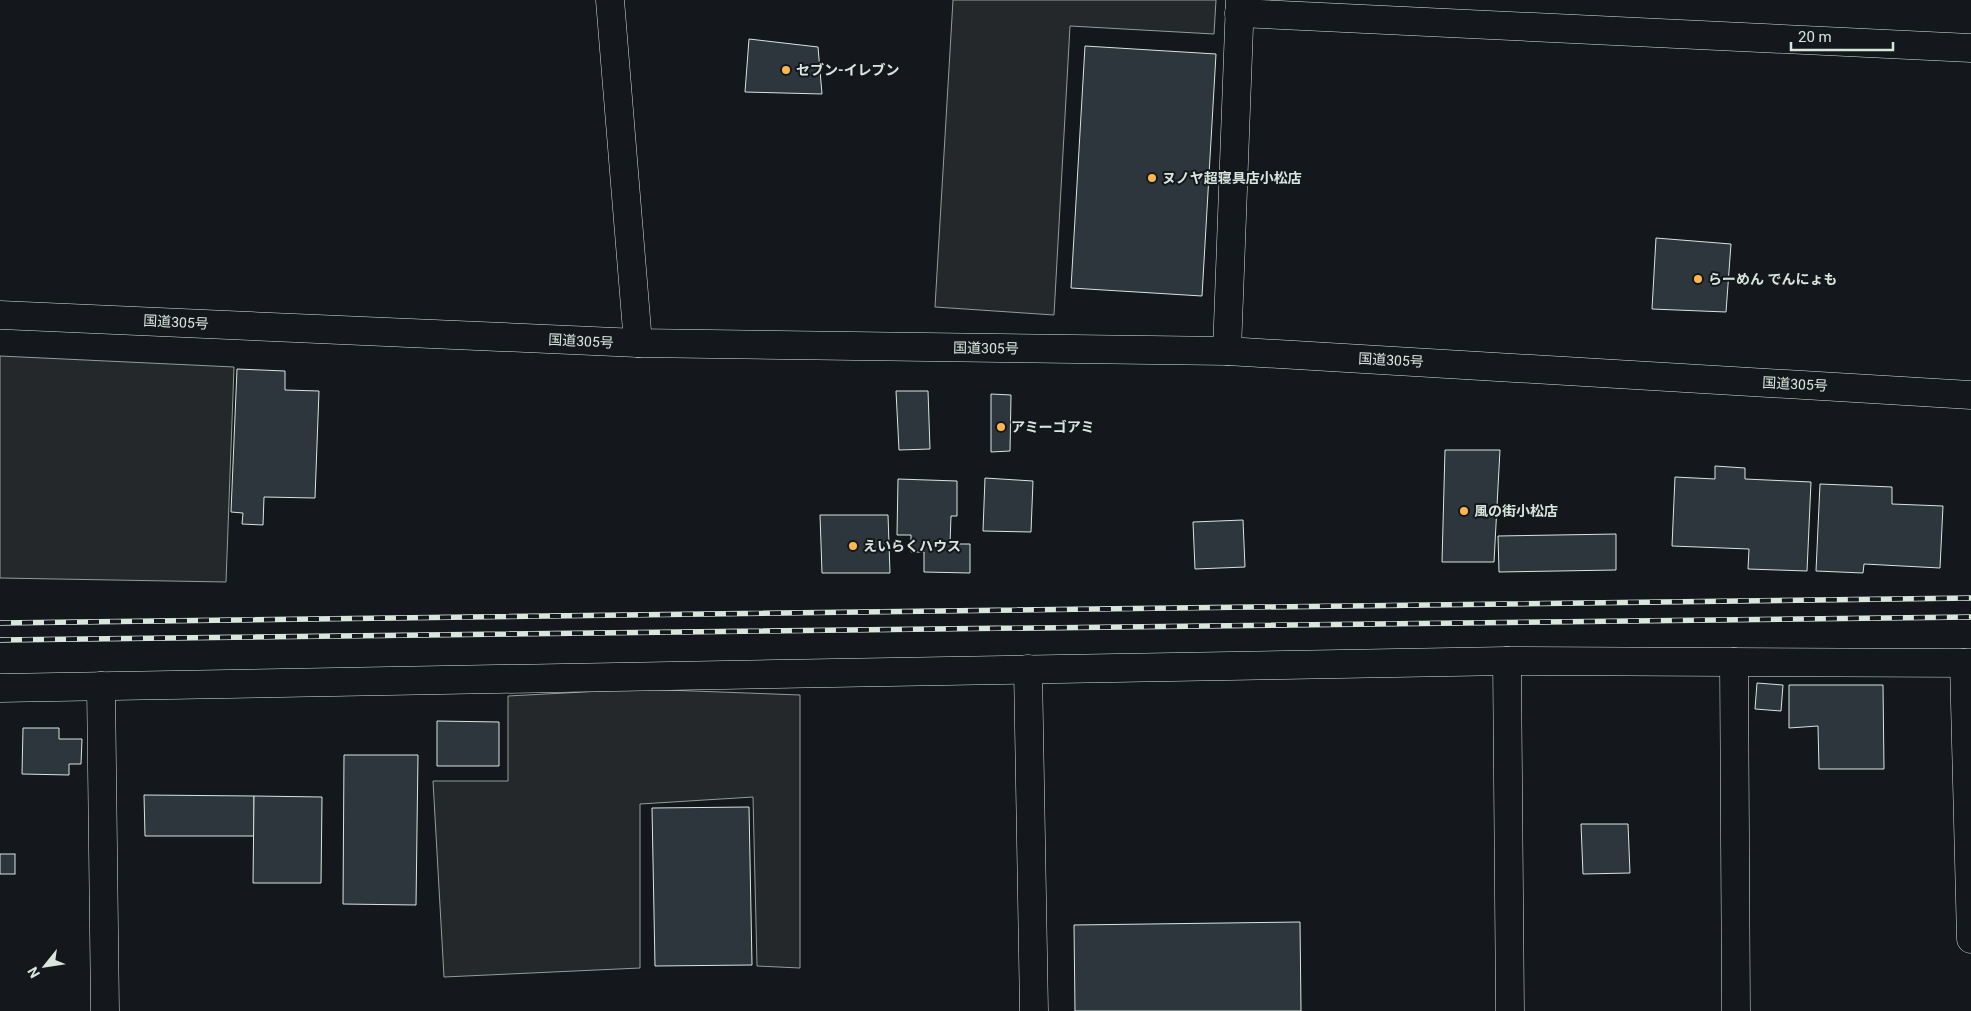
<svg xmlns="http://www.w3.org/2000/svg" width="1971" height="1011" font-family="Roboto,'Noto Sans JP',sans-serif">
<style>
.parking{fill:#24282b;stroke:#939e99}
.building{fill:#2c363c;stroke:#d8e6dc}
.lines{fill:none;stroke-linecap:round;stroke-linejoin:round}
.street-casing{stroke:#d8e6dc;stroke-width:29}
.secondary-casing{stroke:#d8e6dc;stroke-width:29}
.highway-casing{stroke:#d8e6dc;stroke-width:29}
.street{stroke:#14181c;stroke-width:28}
.secondary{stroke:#14181c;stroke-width:28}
.highway{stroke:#14181c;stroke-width:28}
.rail-casing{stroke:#d8e6dc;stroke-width:5.5}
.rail{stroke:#14181c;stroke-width:4;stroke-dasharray:11;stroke-linecap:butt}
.poi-dot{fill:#ffb74d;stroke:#14181c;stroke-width:2}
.labels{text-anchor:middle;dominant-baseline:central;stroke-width:4;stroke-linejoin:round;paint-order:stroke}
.poi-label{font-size:14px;font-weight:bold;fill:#d8e6dc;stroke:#14181c;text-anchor:start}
.street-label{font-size:14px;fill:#d8e6dc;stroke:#14181c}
</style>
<rect width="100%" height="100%" fill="#14181c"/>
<!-- parking -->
<g class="parking">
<path d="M953,0h263l-2,34 -144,-8 -16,289 -119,-8z"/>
<path d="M0,356l234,11 -8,215 -226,-4z"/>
<path d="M640,689l160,6v273l-43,-2 -4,-169 -113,7v164l-196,9 -11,-196h75v-85z"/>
</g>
<!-- building -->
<g class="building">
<path d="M749,39l69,8 4,47 -77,-2z"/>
<path d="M1085,46l131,8 -14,242 -131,-8z"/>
<path d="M1656,238l75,6 -5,68 -74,-3z"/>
<path d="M237,369l48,2v19l34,1 -4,107 -51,-1 -1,28 -21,-1 1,-11 -12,-1z"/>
<path d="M896,391h32l2,58 -31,1z"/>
<path d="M991,394l20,1 -1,56 -19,1z"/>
<path d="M1445,450h55l-6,112h-52z"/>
<path d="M1715,466l30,2v11l66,3 -4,89 -59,-2 1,-20 -77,-3 3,-69 40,2z"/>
<path d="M985,478l48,3 -2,51 -48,-1z"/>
<path d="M898,479l59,2v35h-6l-1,28h20v29l-46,-1v-20h-13v-17h-14z"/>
<path d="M1820,484l72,3v17l51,2 -3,62 -76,-4 -1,9 -47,-2z"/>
<path d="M820,515h68l2,58h-68z"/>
<path d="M1243,520l2,47 -50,2 -2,-47z"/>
<path d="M1616,534v36l-117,2 -1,-36z"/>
<path d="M1757,683l26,2 -2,26 -26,-2z"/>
<path d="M1789,685h94l1,84h-65l-1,-43 -29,2z"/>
<path d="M437,721l62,1v44h-62z"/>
<path d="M23,728h36v11h23l-1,25h-12v11l-47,-1z"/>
<path d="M344,755h74l-2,150 -73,-1z"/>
<path d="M144,795l110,1v40h-109z"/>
<path d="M254,796l68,1 -1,86h-68z"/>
<path d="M749,807l3,158 -97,1 -3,-158z"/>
<path d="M1581,824h47l2,49 -47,1z"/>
<rect x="0" y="854" width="15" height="20"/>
<path d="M1300,922l1,89h-226l-1,-86z"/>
</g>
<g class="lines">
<!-- street casing -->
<g class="street-casing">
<g id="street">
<path d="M1239,13l732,35"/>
<path d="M1227,351l13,-351"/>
<path d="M1507,661l3,350"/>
<path d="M1734,662l2,349"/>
<path d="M1964,663l7,276"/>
<path d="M1028,669l6,342"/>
<path d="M101,686l4,325"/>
<path d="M0,688l1507,-27 464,2"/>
</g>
</g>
<!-- secondary casing -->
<g class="secondary-casing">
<path id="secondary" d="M610,0l28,343"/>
</g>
<!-- highway casing -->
<g class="highway-casing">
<path id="highway" d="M0,315l638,28 589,8 744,44"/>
</g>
<!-- street -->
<use href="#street" class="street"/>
<!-- secondary -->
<use href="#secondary" class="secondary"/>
<!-- highway -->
<use href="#highway" class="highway"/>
<!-- rail casing -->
<g class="rail-casing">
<g id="rail">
<path d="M0,623l1971,-25"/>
<path d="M0,640l1971,-23"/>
</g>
</g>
<!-- rail -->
<use href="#rail" class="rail"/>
</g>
<!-- markers -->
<g class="poi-dot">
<circle cx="786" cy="70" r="5"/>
<circle cx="1152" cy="178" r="5"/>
<circle cx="1698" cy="279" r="5"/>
<circle cx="1001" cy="427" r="5"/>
<circle cx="1464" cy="511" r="5"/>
<circle cx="853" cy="546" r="5"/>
</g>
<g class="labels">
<!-- poi labels -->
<g class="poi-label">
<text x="796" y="70">セブン-イレブン</text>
<text x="1162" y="178">ヌノヤ超寝具店小松店</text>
<text x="1708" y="279">らーめん でんにょも</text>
<text x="1011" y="427">アミーゴアミ</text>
<text x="1474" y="511">風の街小松店</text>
<text x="863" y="546">えいらくハウス</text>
</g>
<!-- street labels -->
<g class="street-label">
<text transform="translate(176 322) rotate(3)">国道305号</text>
<text transform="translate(581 341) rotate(3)">国道305号</text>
<text transform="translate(986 348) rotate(1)">国道305号</text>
<text transform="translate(1391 360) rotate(3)">国道305号</text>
<text transform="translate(1795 384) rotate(3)">国道305号</text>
</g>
</g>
<!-- north arrow -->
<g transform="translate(45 966) rotate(240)" stroke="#14181c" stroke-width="4" paint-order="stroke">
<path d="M0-4L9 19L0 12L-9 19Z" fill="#d8e6dc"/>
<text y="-8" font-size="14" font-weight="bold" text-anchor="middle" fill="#d8e6dc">N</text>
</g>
<!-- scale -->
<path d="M1791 42v8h102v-8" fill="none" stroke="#d8e6dc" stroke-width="2.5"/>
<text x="1798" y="42" font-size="15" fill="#d8e6dc" stroke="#14181c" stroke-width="4" paint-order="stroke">20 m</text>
</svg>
